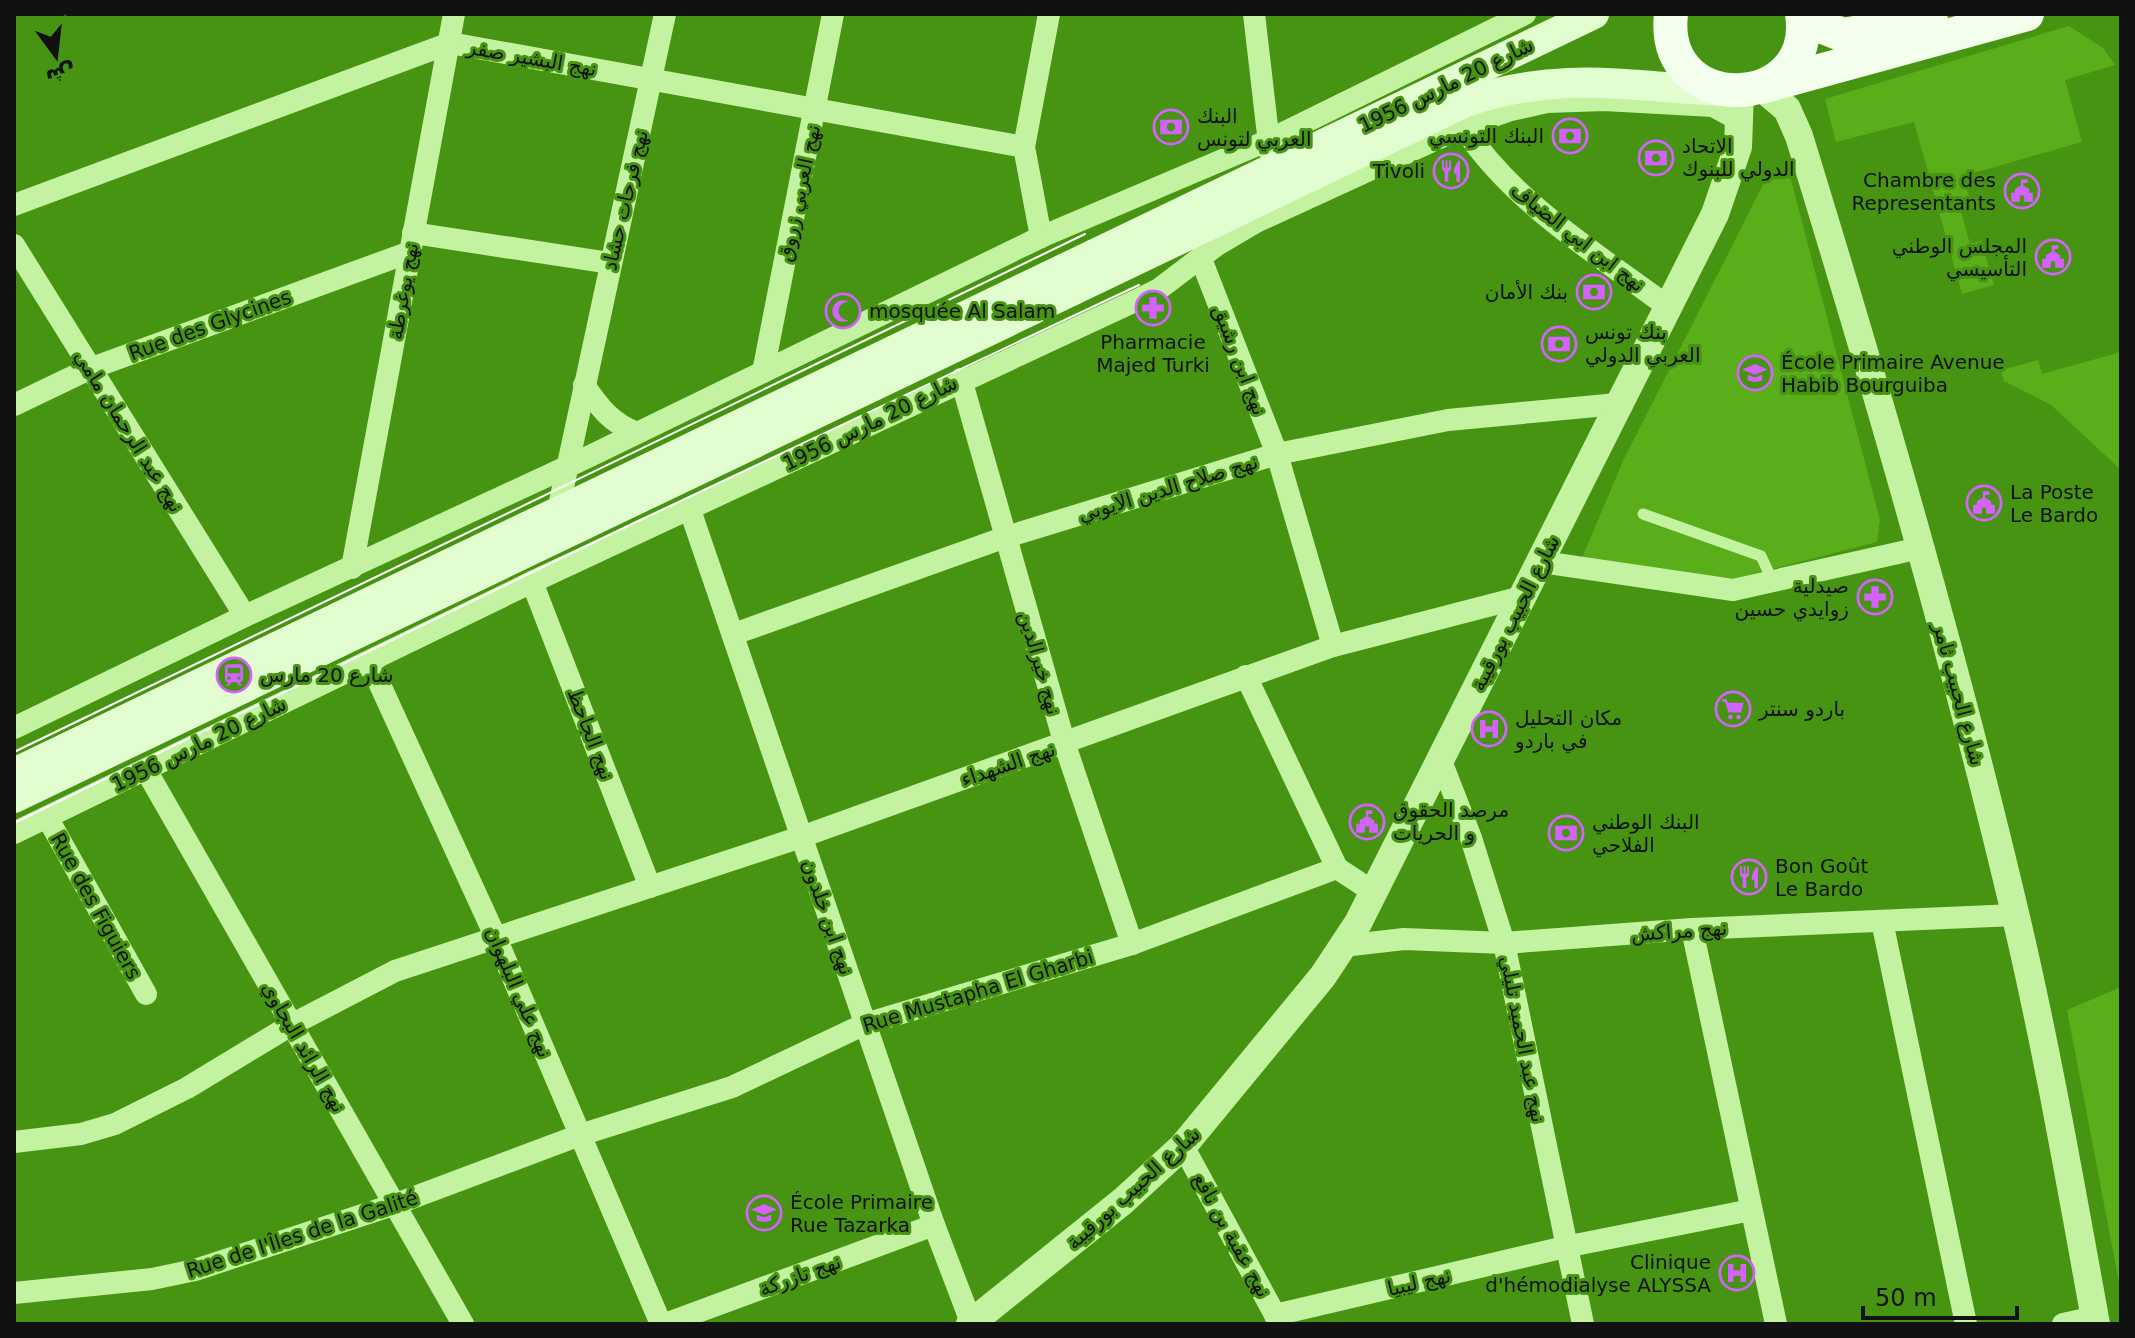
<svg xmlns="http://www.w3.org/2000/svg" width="2135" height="1338" font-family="'DejaVu Sans',Vazirmatn,sans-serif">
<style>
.green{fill:#59ae19}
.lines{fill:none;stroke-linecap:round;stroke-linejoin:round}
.service{stroke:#c3f3a0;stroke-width:11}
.minor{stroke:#c3f3a0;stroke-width:22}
.tertiary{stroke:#c3f3a0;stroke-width:28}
.secondary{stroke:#e2fdcf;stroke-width:30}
.primary{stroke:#f3ffec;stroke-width:34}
.tram{stroke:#fff;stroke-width:2}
.labels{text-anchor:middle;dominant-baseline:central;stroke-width:6;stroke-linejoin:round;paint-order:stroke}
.street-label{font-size:20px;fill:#111;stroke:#479412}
.poi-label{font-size:20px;fill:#111;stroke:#479412;text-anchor:start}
</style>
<rect width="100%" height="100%" fill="#479412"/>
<!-- green -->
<g class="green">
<path d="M2069,26l34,22 12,17 -50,15 17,62 -119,34 7,24 -11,4 11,40 11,-3 13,44 -32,9 -48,-172 -78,20 -11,-43z"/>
<path d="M1770,171l19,1 91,348 -3,22 -143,37 -152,-21 41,-97z"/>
<path d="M2121,352v118l-70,-65 -47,-24 -3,-11 37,-10 4,14z"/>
<path d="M2121,987v306l-54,-283z"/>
</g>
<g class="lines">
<!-- service -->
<path class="service" d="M1643,514l118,42 12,26"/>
<!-- minor -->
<g class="minor">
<path d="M1254,14l16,138"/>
<path d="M1463,127c51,76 131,125 204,179"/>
<path d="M14,205l436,-162 574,104"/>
<path d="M413,233l197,30"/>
<path d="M1041,237l-17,-90 25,-133"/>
<path d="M14,245l231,371"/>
<path d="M1201,259l76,195 56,192"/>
<path d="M763,372l70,-358"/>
<path d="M961,379l104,366 67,199"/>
<path d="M584,385c16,23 27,38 53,48"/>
<path d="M14,405l75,-36 321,-117"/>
<path d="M690,510l244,715 37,97"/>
<path d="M556,520l109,-506"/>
<path d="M1542,562l191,28 187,-42"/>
<path d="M352,568l102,-554"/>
<path d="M532,582l118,305"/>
<path d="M734,634l269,-96 274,-84 171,-34 169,-16"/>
<path d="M370,663l126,275 165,386"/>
<path d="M1246,676l91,192"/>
<path d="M14,728l231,-112 343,-159 453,-220 226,-96 258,-127"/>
<path d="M1441,761l30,77 33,105 79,381"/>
<path d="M146,770l317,554"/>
<path d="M47,817l99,177"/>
<path d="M14,833l518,-251 603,-281 24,-12 58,-44 39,-23 207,-95 48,-17 36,-8 57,-2 109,6 28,15"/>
<path d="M1882,921l84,403"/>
<path d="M1692,929l84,395"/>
<path d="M1343,946l61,-7 100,4 188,-14 323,-14"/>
<path d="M14,1142l67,-8 34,-10 72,-36 104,-63 104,-54 406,-134 532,-191 189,-49"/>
<path d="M1183,1146l97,178"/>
<path d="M14,1293l138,-14 43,-9 201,-66 184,-69 152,-48 133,-63 267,-80 205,-76 38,25"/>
<path d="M1275,1315l290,-68 186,-37"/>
<path d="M665,1324l269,-99"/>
<path d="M2063,1324l32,-7"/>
</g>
<!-- tertiary -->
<g class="tertiary">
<path d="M1761,87l26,22 12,27c79,257 154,515 216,777 32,135 56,274 81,411"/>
<path d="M970,1324l153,-123 60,-55 140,-170 35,-53 357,-709 23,-67 2,-55"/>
</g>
<!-- secondary -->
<g class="secondary">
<path d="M14,773l1580,-759"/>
<path d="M14,798l1452,-696c95,-32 161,-16 256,-11"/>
</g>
<!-- primary -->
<g class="primary">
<path d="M1671,14c-12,104 146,99 131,0"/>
<path d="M1803,19l40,16 88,-15"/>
<path d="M1761,87l266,-73"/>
</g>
<!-- tram -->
<g class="tram">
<path d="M14,752l1071,-518"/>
<path d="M14,823l622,-301 503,-237"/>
</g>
</g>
<!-- icons -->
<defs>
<g id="bank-ring" transform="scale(1.8)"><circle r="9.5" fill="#479412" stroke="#d562ff" stroke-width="1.5"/><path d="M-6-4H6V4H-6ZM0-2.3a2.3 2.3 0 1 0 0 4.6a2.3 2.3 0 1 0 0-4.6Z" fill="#d562ff"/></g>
<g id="restaurant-ring" transform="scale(1.8)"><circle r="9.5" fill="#479412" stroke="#d562ff" stroke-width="1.5"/><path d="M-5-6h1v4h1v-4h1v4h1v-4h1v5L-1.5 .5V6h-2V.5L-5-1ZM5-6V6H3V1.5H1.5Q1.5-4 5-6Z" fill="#d562ff"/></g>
<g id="civic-ring" transform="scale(1.8)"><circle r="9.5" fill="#479412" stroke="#d562ff" stroke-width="1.5"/><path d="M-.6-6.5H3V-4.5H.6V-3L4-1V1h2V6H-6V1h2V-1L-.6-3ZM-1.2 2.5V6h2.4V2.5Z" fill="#d562ff"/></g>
<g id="pharmacy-ring" transform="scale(1.8)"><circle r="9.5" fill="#479412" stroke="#d562ff" stroke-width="1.5"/><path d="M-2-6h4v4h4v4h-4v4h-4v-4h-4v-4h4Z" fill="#d562ff"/></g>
<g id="mosque-ring" transform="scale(1.8)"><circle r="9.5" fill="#479412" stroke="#d562ff" stroke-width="1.5"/><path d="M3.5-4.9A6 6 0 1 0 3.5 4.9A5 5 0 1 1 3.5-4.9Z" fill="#d562ff"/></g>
<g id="school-ring" transform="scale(1.8)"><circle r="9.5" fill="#479412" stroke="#d562ff" stroke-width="1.5"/><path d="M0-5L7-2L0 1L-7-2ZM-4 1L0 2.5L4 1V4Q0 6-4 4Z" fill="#d562ff"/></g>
<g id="station-ring" transform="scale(1.8)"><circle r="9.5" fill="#479412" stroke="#d562ff" stroke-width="1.5"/><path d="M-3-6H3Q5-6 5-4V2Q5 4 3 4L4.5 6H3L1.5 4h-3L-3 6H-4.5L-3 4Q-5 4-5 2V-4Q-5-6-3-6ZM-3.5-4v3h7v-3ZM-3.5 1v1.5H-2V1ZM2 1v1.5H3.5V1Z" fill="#d562ff"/></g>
<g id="supermarket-ring" transform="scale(1.8)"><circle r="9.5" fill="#479412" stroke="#d562ff" stroke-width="1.5"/><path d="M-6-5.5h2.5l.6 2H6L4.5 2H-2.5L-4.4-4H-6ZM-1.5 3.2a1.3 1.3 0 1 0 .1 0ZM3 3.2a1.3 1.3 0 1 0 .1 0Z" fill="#d562ff"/></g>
<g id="hospital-ring" transform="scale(1.8)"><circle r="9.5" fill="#479412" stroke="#d562ff" stroke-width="1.5"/><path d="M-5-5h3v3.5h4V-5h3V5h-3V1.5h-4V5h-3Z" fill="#d562ff"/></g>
</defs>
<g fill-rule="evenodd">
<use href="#bank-ring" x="1171" y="127"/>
<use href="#bank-ring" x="1570" y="136"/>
<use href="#bank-ring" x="1656" y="158"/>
<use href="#restaurant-ring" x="1451" y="171"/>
<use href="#civic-ring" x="2022" y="191"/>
<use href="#civic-ring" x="2053" y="257"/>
<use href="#bank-ring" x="1594" y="292"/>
<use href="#pharmacy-ring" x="1153" y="308"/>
<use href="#mosque-ring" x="843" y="311"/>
<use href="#bank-ring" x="1559" y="344"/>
<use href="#school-ring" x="1755" y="373"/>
<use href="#civic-ring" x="1984" y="503"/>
<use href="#pharmacy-ring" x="1875" y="597"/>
<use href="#station-ring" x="234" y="675"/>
<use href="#supermarket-ring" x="1733" y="709"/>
<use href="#hospital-ring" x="1489" y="729"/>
<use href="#civic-ring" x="1367" y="822"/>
<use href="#bank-ring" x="1566" y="833"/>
<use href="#restaurant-ring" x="1749" y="877"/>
<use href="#school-ring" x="764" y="1213"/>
<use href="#hospital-ring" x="1737" y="1273"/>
</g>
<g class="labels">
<!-- street labels -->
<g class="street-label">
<text transform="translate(532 58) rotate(10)">نهج البشير صفر</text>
<text transform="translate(1446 85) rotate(-26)">شارع 20 مارس 1956</text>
<text transform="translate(799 193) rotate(-78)">نهج العربي زروق</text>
<text transform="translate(625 200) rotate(-77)">نهج فرحات حشاد</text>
<text transform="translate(1578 237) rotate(38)">نهج ابن ابي الضياف</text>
<text transform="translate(403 291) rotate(-80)">نهج يوغرطة</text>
<text transform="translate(210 325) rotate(-20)">Rue des Glycines</text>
<text transform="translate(1240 360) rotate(69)">نهج ابن رشيق</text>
<text transform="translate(870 423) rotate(-26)">شارع 20 مارس 1956</text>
<text transform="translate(129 431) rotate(58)">نهج عبد الرحمان مامي</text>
<text transform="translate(1168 488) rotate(-17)">نهج صلاح الدين الايوبي</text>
<text transform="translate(1515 613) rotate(-63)">شارع الحبيب بورقيبة</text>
<text transform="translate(1040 663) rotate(74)">نهج خيرالدين</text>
<text transform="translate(1959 694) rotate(75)">شارع الحبيب ثامر</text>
<text transform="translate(591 734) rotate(69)">نهج الجاحظ</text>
<text transform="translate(199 744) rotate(-26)">شارع 20 مارس 1956</text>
<text transform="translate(1008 764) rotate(-19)">نهج الشهداء</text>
<text transform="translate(96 906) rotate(61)">Rue des Figuiers</text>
<text transform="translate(828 917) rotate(71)">نهج ابن خلدون</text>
<text transform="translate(1679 931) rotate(-4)">نهج مراكش</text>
<text transform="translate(978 991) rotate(-17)">Rue Mustapha El Gharbi</text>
<text transform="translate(519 992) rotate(67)">نهج علي البلهوان</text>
<text transform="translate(1523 1039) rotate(79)">نهج عبد الحميد تليلي</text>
<text transform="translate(304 1047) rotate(60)">نهج الرائد البجاوي</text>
<text transform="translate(1133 1188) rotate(-42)">شارع الحبيب بورقيبة</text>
<text transform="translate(302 1234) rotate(-18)">Rue de l'Îles de la Galité</text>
<text transform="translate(1232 1235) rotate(61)">نهج عقبة بن نافع</text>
<text transform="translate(800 1275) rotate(-20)">نهج تازركة</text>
<text transform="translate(1419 1282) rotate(-13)">نهج ليبيا</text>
</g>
<!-- poi labels -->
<g class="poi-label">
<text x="1197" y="116">البنك<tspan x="1197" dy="23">العربي لتونس</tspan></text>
<text x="1544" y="136" text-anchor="end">البنك التونسي</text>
<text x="1682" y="146">الاتحاد<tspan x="1682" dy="23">الدولي للبنوك</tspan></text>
<text x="1425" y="171" text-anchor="end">Tivoli</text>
<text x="1996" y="180" text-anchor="end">Chambre des<tspan x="1996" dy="23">Representants</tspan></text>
<text x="2027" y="246" text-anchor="end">المجلس الوطني<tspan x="2027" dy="23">التأسيسي</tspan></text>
<text x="1568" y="292" text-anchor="end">بنك الأمان</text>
<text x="869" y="311">mosquée Al Salam</text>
<text x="1585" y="332">بنك تونس<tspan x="1585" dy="23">العربي الدولي</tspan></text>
<text x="1153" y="342" text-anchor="middle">Pharmacie<tspan x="1153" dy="23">Majed Turki</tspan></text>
<text x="1781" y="362">École Primaire Avenue<tspan x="1781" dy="23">Habib Bourguiba</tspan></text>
<text x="2010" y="492">La Poste<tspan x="2010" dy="23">Le Bardo</tspan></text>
<text x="1849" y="586" text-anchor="end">صيدلية<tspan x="1849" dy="23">زوايدي حسين</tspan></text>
<text x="260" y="675">شارع 20 مارس</text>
<text x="1759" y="709">باردو سنتر</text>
<text x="1515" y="718">مكان التحليل<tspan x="1515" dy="23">في باردو</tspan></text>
<text x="1393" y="810">مرصد الحقوق<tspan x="1393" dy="23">و الحريات</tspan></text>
<text x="1592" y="822">البنك الوطني<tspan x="1592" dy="23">الفلاحي</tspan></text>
<text x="1775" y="866">Bon Goût<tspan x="1775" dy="23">Le Bardo</tspan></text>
<text x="790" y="1202">École Primaire<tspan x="790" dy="23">Rue Tazarka</tspan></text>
<text x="1711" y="1262" text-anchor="end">Clinique<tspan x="1711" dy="23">d'hémodialyse ALYSSA</tspan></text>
</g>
</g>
<!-- border -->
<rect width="2135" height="1338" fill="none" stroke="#111111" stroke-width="32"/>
<!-- north arrow -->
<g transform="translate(56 56) rotate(165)" stroke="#479412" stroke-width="6" paint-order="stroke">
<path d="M0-6L14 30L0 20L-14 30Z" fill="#111111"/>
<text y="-12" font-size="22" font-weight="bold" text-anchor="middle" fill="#111111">ش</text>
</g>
<!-- scale -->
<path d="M1863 1306v12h154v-12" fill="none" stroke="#111111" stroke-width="4"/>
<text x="1875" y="1306" font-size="24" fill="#111111" stroke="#479412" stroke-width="6" paint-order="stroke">50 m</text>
</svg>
